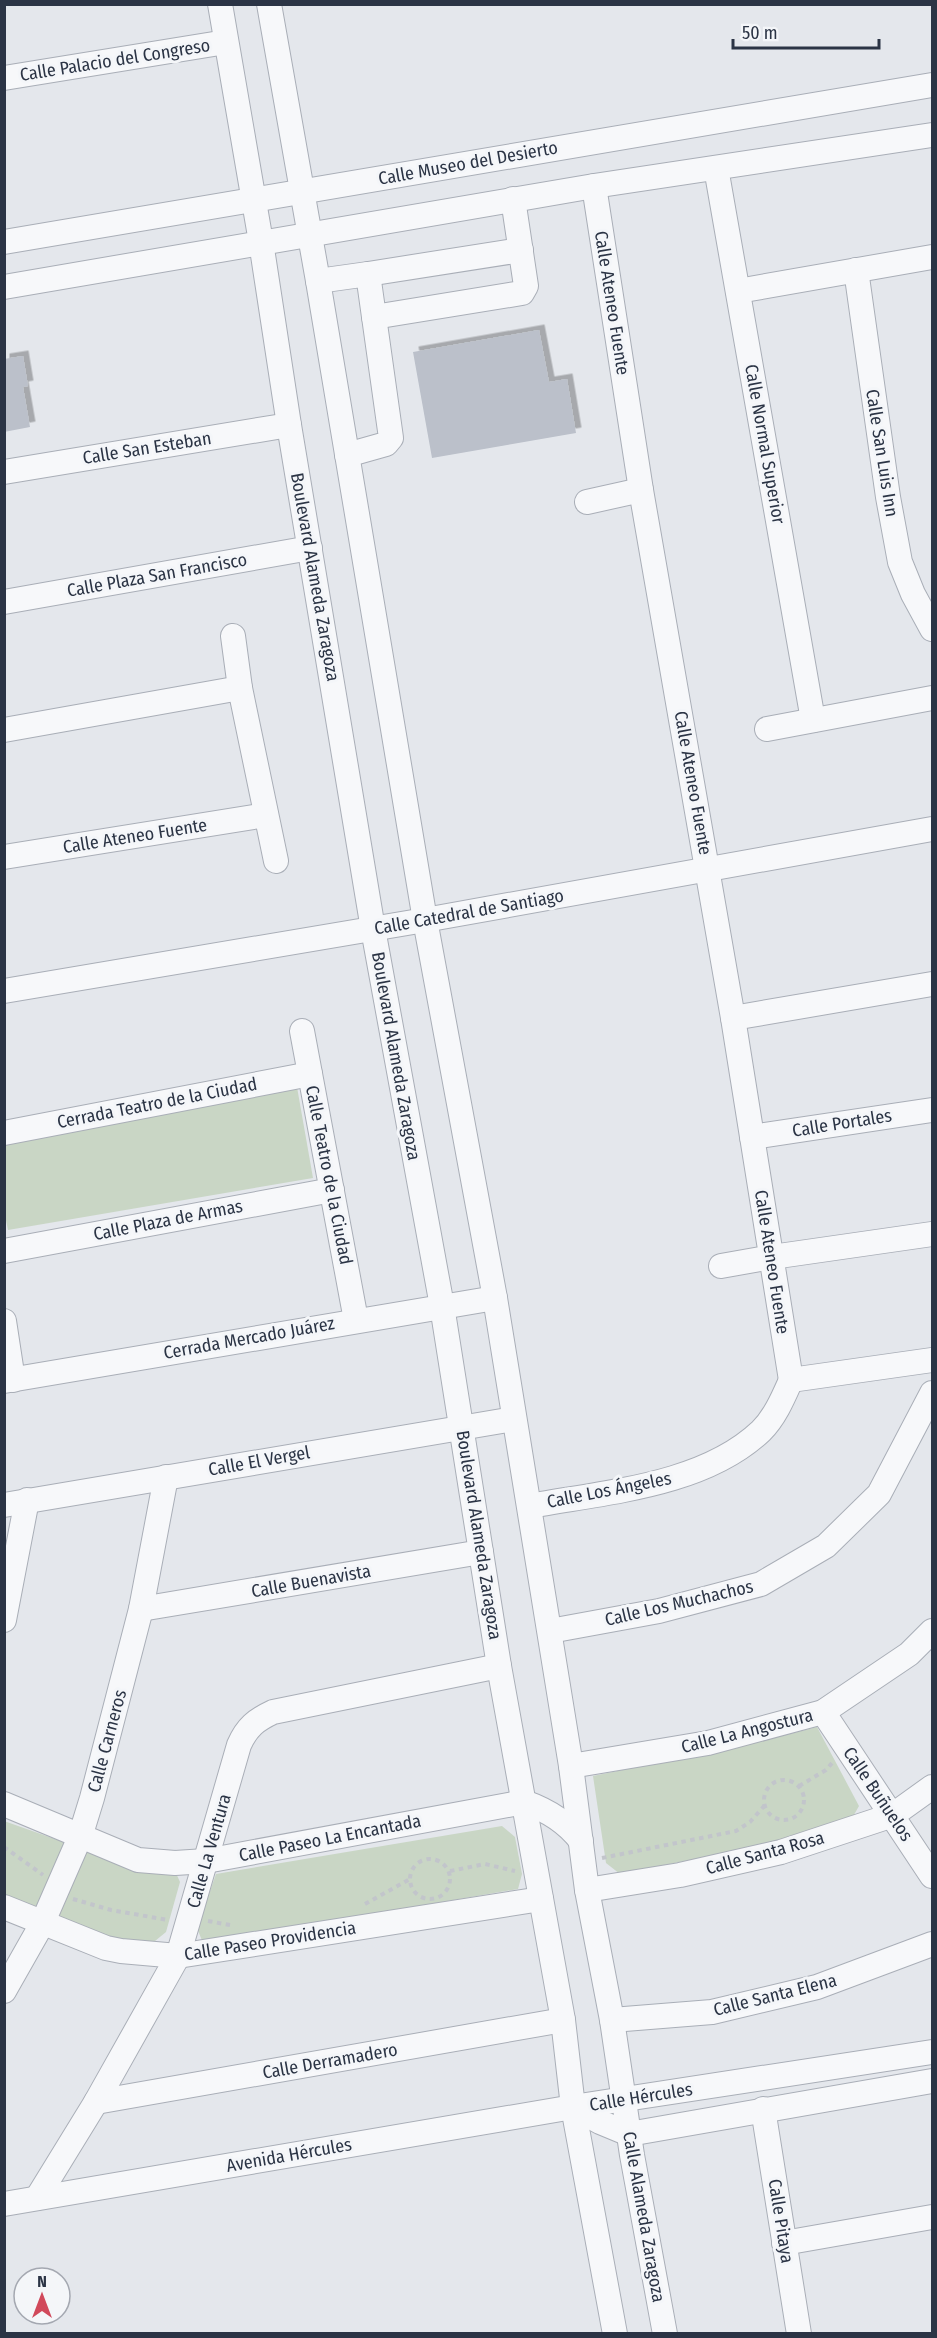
<svg xmlns="http://www.w3.org/2000/svg" width="937" height="2338" font-family="'Fira Sans Condensed',sans-serif">
<style>
.green{fill:#c9d6c5}
.building{fill:#bbc0ca;filter:url(#shadow)}
.lines{fill:none;stroke-linecap:round;stroke-linejoin:round}
.minor-casing{stroke:#a9aeb7;stroke-width:26}
.path{stroke:#c2c5cb;stroke-width:4;stroke-dasharray:4.5 4.5;stroke-linecap:butt}
.minor{stroke:#f7f8fa;stroke-width:24}
.labels{text-anchor:middle;dominant-baseline:central;stroke-width:6;stroke-linejoin:round;paint-order:stroke}
.street-label{font-size:18px;fill:#2b3445;stroke:#f4f6f9}
</style>
<defs>
<filter id="shadow"><feDropShadow dx="5.5" dy="-5.5" stdDeviation="0" flood-color="#0004"/></filter>
</defs>
<rect width="100%" height="100%" fill="#e4e7ec"/>
<!-- green -->
<g class="green">
<path d="M297,1087l16,91 -305,52 -4,-19v-73z"/>
<path d="M817,1727l42,79 -8,14 -22,12 -209,42 -14,-11 -13,-87 161,-33z"/>
<path d="M4,1821l116,41 55,9 5,11 -14,50 -11,9h-38l-112,-44z"/>
<path d="M502,1826l13,11 7,37 -4,15 -315,54 -6,-15 19,-54z"/>
</g>
<!-- building -->
<g class="building">
<path d="M539,330l10,52 18,-3 9,54 -144,25 -19,-106z"/>
<path d="M23,356l5,30 -5,1 7,40 -26,5v-73z"/>
</g>
<g class="lines">
<!-- minor casing -->
<g class="minor-casing">
<g id="minor">
<path d="M220,4l41,238 28,183 84,504 69,377 57,360 64,354 10,87 42,227"/>
<path d="M269,4l49,277 107,639 70,378 76,468 16,124 25,130 20,135 33,179"/>
<path d="M4,78l222,-36"/>
<path d="M716,168l97,552"/>
<path d="M594,186l47,304 92,528 58,362"/>
<path d="M4,242l928,-157"/>
<path d="M856,270l32,227 12,65 13,32 19,35"/>
<path d="M368,274l153,-24"/>
<path d="M318,281l50,-7 23,164 -5,6 -39,11"/>
<path d="M4,287l590,-101 338,-51"/>
<path d="M738,291l194,-34"/>
<path d="M374,317l148,-24 4,-7 -13,-87"/>
<path d="M4,472l285,-47"/>
<path d="M587,502l54,-12"/>
<path d="M4,602l306,-54"/>
<path d="M233,636l7,52 36,173"/>
<path d="M767,729l165,-31"/>
<path d="M4,730l236,-42"/>
<path d="M4,857l262,-42"/>
<path d="M4,991l421,-71 507,-91"/>
<path d="M733,1018l199,-34"/>
<path d="M302,1031l54,289"/>
<path d="M4,1133l306,-59"/>
<path d="M752,1137l180,-27"/>
<path d="M4,1251l328,-61"/>
<path d="M721,1266l51,-9 160,-23"/>
<path d="M4,1321l9,59"/>
<path d="M791,1380l141,-20"/>
<path d="M4,1381l491,-83"/>
<path d="M4,1505l510,-86"/>
<path d="M530,1506c75,-14 173,-20 231,-75 14,-14 22,-33 30,-51"/>
<path d="M141,1609l340,-57"/>
<path d="M4,1620l23,-120"/>
<path d="M550,1631l109,-20 102,-27 65,-38 53,-52 53,-101"/>
<path d="M823,1712l109,164"/>
<path d="M571,1766l137,-23 115,-31 86,-58 23,-23"/>
<path d="M4,1804l134,56 37,3 31,-2 318,-59c23,8 42,19 57,39"/>
<path d="M587,1890l93,-15 101,-23 112,-37 39,-28"/>
<path d="M4,1907l102,41 15,3 57,5 363,-57"/>
<path d="M4,1991l38,-67 38,-87 12,-39 49,-189 25,-132"/>
<path d="M612,2020l100,-8 105,-25 115,-43"/>
<path d="M96,2102l467,-82"/>
<path d="M573,2107l27,15 29,12 303,-53"/>
<path d="M763,2109l36,225"/>
<path d="M37,2198l59,-96 82,-146 61,-211c8,-18 17,-25 34,-33l226,-46"/>
<path d="M4,2204l569,-97 359,-55"/>
<path d="M784,2243l148,-26"/>
</g>
</g>
<!-- path -->
<g class="path">
<circle cx="784" cy="1800" r="20"/>
<path d="M799,1786l27,-16 6,-7"/>
<path d="M4,1847l39,28"/>
<path d="M602,1858l134,-27 14,-9 15,-17"/>
<circle cx="430" cy="1879" r="20"/>
<path d="M450,1871l35,-7 30,7"/>
<path d="M73,1899l38,11 57,10"/>
<path d="M365,1904l45,-25"/>
<path d="M208,1921l22,4"/>
</g>
<!-- minor -->
<use href="#minor" class="minor"/>
</g>
<g class="labels">
<!-- street labels -->
<g class="street-label">
<text transform="translate(115 60) rotate(-9)">Calle Palacio del Congreso</text>
<text transform="translate(468 163) rotate(-10)">Calle Museo del Desierto</text>
<text transform="translate(612 303) rotate(81)">Calle Ateneo Fuente</text>
<text transform="translate(765 444) rotate(80)">Calle Normal Superior</text>
<text transform="translate(147 448) rotate(-9)">Calle San Esteban</text>
<text transform="translate(882 453) rotate(81)">Calle San Luis Inn</text>
<text transform="translate(157 575) rotate(-10)">Calle Plaza San Francisco</text>
<text transform="translate(315 577) rotate(80)">Boulevard Alameda Zaragoza</text>
<text transform="translate(693 783) rotate(80)">Calle Ateneo Fuente</text>
<text transform="translate(135 836) rotate(-9)">Calle Ateneo Fuente</text>
<text transform="translate(469 912) rotate(-10)">Calle Catedral de Santiago</text>
<text transform="translate(396 1056) rotate(80)">Boulevard Alameda Zaragoza</text>
<text transform="translate(157 1103) rotate(-11)">Cerrada Teatro de la Ciudad</text>
<text transform="translate(842 1123) rotate(-9)">Calle Portales</text>
<text transform="translate(329 1175) rotate(79)">Calle Teatro de la Ciudad</text>
<text transform="translate(168 1220) rotate(-11)">Calle Plaza de Armas</text>
<text transform="translate(772 1262) rotate(81)">Calle Ateneo Fuente</text>
<text transform="translate(249 1338) rotate(-10)">Cerrada Mercado Juárez</text>
<text transform="translate(259 1461) rotate(-10)">Calle El Vergel</text>
<text transform="translate(609 1490) rotate(-11)">Calle Los Ángeles</text>
<text transform="translate(479 1535) rotate(81)">Boulevard Alameda Zaragoza</text>
<text transform="translate(311 1581) rotate(-10)">Calle Buenavista</text>
<text transform="translate(679 1603) rotate(-13)">Calle Los Muchachos</text>
<text transform="translate(747 1731) rotate(-14)">Calle La Angostura</text>
<text transform="translate(107 1741) rotate(-75)">Calle Carneros</text>
<text transform="translate(878 1794) rotate(56)">Calle Buñuelos</text>
<text transform="translate(330 1838) rotate(-11)">Calle Paseo La Encantada</text>
<text transform="translate(209 1851) rotate(-74)">Calle La Ventura</text>
<text transform="translate(765 1853) rotate(-15)">Calle Santa Rosa</text>
<text transform="translate(270 1941) rotate(-9)">Calle Paseo Providencia</text>
<text transform="translate(775 1995) rotate(-14)">Calle Santa Elena</text>
<text transform="translate(330 2061) rotate(-10)">Calle Derramadero</text>
<text transform="translate(641 2097) rotate(-9)">Calle Hércules</text>
<text transform="translate(289 2155) rotate(-10)">Avenida Hércules</text>
<text transform="translate(644 2217) rotate(80)">Calle Alameda Zaragoza</text>
<text transform="translate(781 2221) rotate(81)">Calle Pitaya</text>
</g>
</g>
<!-- border -->
<rect width="937" height="2338" fill="none" stroke="#2b3445" stroke-width="12"/>
<!-- north arrow -->
<g transform="translate(42 2296)"><circle r="28" fill="#f4f6f9" stroke="#a4a8b1" stroke-width="1.5"/>
<path d="M0-4.5L10 22L0 15L-10 22Z" fill="#d1495b"/>
<text y="-9" font-size="16" font-weight="bold" text-anchor="middle" fill="#2b3445">N</text>
</g>
<!-- scale -->
<path d="M733 39v9h146v-9" fill="none" stroke="#2b3445" stroke-width="3"/>
<text x="742" y="39" font-size="18" fill="#2b3445" stroke="#f4f6f9" stroke-width="4.5" paint-order="stroke">50 m</text>
</svg>
